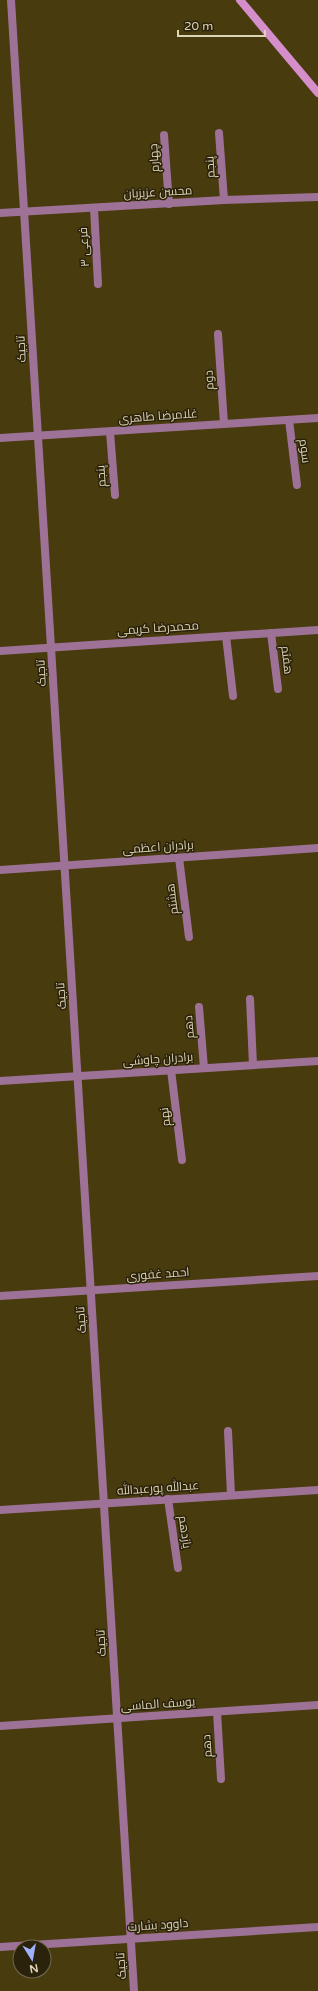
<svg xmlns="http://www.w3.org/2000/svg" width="318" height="1991" font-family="'Varela Round',Cairo,sans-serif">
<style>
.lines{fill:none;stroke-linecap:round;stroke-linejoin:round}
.street{stroke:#9e7297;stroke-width:8}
.secondary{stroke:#d58eca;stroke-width:8}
.labels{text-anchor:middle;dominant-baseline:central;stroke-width:3;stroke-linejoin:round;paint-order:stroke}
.street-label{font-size:12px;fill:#ddd4b7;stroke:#2a220a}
</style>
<rect width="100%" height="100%" fill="#483b0e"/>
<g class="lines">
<!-- street -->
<g class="street">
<path d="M11,0l123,1991"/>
<path d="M219,133l5,67"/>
<path d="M164,135l5,69"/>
<path d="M94,208l4,76"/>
<path d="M0,213l224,-13 94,-3"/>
<path d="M218,334l6,90"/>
<path d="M289,420l8,65"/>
<path d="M110,432l5,63"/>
<path d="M0,438l318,-20"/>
<path d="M271,633l7,56"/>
<path d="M226,636l7,60"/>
<path d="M0,651l318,-21"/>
<path d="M179,858l10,79"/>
<path d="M0,870l318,-22"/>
<path d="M250,999l3,66"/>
<path d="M199,1007l5,61"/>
<path d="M171,1070l11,90"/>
<path d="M0,1081l318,-20"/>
<path d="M0,1296l318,-20"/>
<path d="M228,1431l3,64"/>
<path d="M168,1499l10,69"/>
<path d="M0,1510l318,-20"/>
<path d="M217,1712l4,67"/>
<path d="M0,1726l318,-21"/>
<path d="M0,1947l318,-20"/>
</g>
<!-- secondary -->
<path class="secondary" d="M240,0l78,93"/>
</g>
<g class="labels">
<!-- street labels -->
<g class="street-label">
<text transform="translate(154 158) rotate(-94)">چهارم</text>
<text transform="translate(210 167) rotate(-94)">پنجم</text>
<text transform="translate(158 192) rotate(-3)">محسن عزیزیان</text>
<text transform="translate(84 247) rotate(-93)">فرعی ۳</text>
<text transform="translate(21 349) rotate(-93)">تاجیک</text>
<text transform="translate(209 380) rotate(-93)">دوم</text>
<text transform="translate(158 416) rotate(-4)">غلامرضا طاهری</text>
<text transform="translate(305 451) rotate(82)">سوم</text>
<text transform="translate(101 476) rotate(-94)">پنجم</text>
<text transform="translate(158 628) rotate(-4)">محمدرضا کریمی</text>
<text transform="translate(287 660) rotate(83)">هفتم</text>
<text transform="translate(41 673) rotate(-93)">تاجیک</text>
<text transform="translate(158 847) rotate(-4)">برادران اعظمی</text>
<text transform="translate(172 899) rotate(-97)">هشتم</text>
<text transform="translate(61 996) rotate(-94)">تاجیک</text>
<text transform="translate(189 1027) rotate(-95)">دهم</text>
<text transform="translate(158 1059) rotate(-4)">برادران چاوشی</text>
<text transform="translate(165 1117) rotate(-97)">نهم</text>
<text transform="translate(158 1274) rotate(-4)">احمد غفوری</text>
<text transform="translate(81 1320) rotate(-94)">تاجیک</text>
<text transform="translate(158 1488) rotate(-4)">عبدالله پورعبدالله</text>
<text transform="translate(185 1532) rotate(82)">یازدهم</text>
<text transform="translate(101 1643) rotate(-93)">تاجیک</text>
<text transform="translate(158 1704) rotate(-4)">یوسف الماسی</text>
<text transform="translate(207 1746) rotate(-94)">دهم</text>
<text transform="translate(158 1925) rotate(-4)">داوود بشارت</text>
<text transform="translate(121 1966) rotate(-94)">تاجیک</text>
</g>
</g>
<!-- north arrow -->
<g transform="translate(32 1959) rotate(169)"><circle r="19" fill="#2a220a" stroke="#72694f"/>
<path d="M0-3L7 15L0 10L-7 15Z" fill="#9fb3fd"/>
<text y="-6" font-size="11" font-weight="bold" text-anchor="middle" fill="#ddd4b7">N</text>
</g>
<!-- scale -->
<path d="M178 30v6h87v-6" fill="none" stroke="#ddd4b7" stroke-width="2"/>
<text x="184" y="30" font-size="12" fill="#ddd4b7" stroke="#2a220a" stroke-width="3" paint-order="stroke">20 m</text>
</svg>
